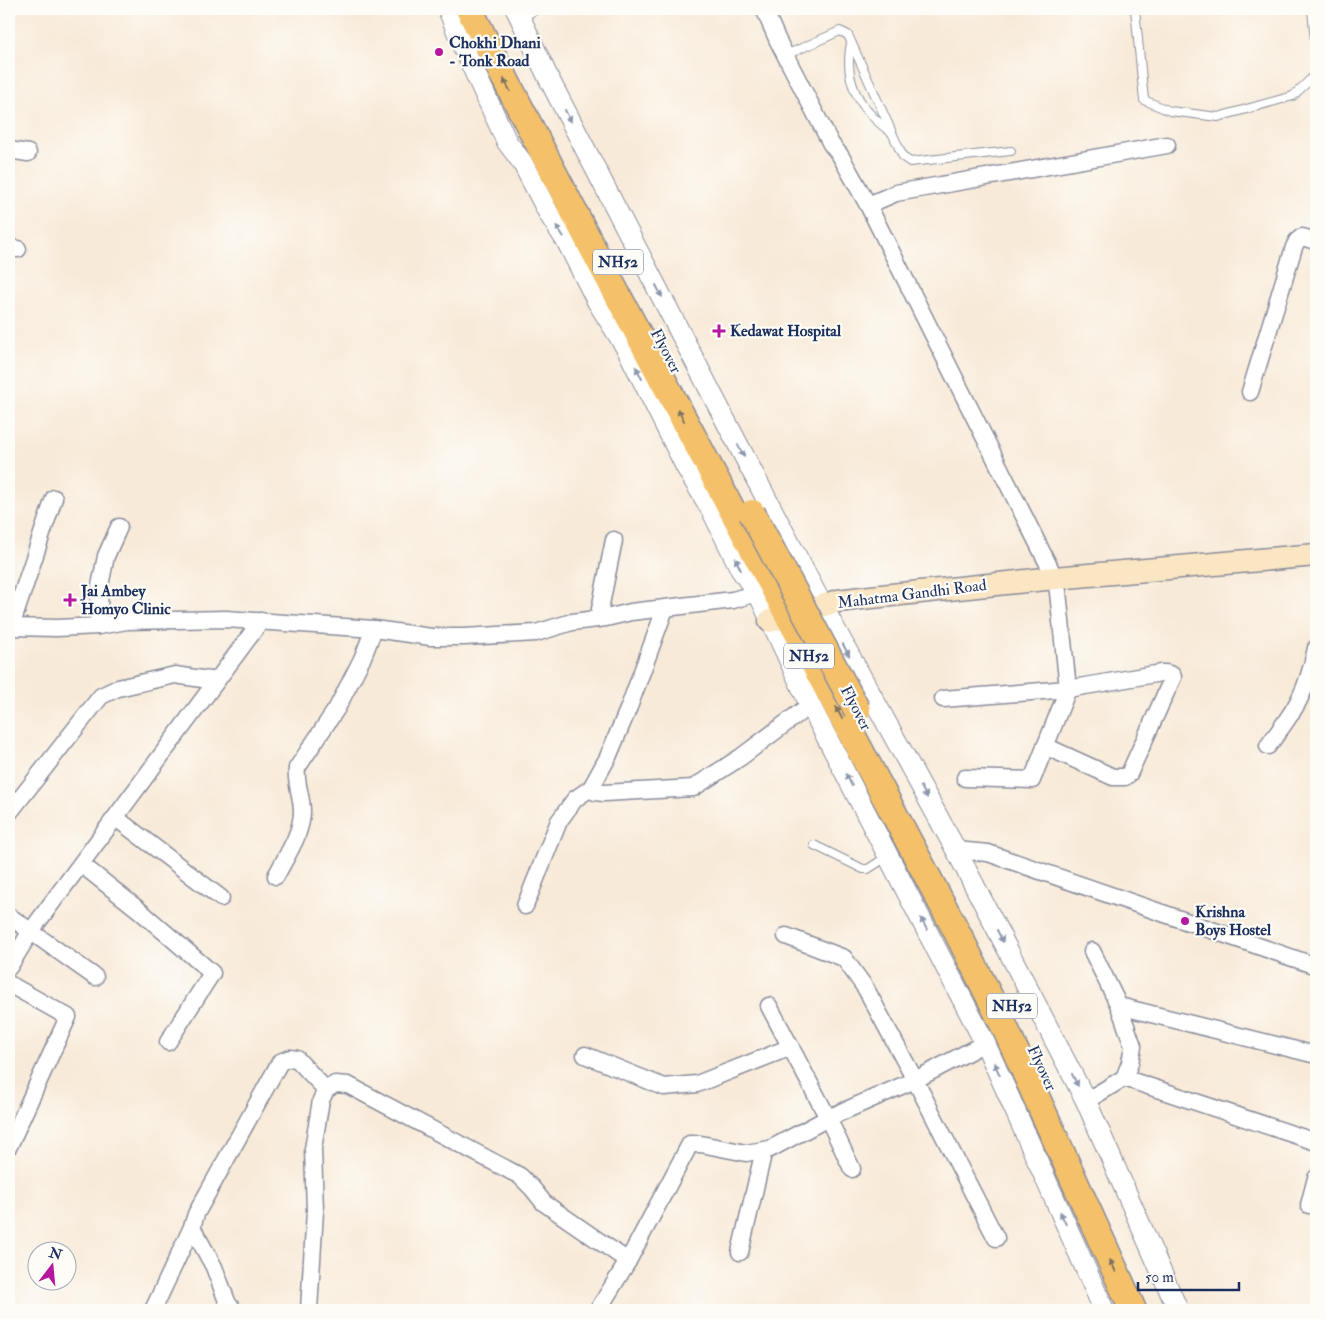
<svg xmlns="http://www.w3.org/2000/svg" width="1325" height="1319" font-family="'IM FELL Double Pica',serif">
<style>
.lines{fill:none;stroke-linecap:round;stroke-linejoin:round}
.service-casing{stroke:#8a8c9b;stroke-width:10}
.minor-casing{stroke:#8a8c9b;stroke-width:19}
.tertiary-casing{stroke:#8a8c9b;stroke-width:22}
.secondary-casing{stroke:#8a8c9b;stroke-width:25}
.trunk-casing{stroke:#8a8c9b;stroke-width:29}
.service{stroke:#fff;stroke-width:8}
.minor{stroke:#fff;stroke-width:16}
.tertiary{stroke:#fff;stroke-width:20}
.secondary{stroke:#fbe6c3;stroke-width:22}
.trunk{stroke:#f4c16a;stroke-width:26}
.trunk-bridge-casing{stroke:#8a8c9b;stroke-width:29;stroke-linecap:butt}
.trunk-bridge{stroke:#f4c16a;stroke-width:26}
.oneway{fill:#7d7163}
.oneway2{fill:#8d97ae}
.poi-dot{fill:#b5179e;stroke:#fdfcf7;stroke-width:2}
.labels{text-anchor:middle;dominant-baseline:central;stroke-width:4.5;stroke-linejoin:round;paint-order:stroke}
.shield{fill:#fdfcf7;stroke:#5f6c8c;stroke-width:1}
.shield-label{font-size:15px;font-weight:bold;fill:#1b2f5e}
.poi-label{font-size:16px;font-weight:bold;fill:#1b2f5e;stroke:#fdfcf7;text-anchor:start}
.street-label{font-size:16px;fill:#1b2f5e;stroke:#fdfcf7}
</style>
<rect width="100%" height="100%" fill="#fdfcf7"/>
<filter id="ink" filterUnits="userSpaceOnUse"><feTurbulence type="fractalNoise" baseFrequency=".02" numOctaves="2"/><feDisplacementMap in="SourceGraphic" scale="10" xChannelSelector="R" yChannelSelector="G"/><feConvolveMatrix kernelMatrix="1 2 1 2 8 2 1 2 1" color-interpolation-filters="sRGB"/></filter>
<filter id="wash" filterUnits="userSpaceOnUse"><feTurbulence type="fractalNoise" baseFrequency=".0096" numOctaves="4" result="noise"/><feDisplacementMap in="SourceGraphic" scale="20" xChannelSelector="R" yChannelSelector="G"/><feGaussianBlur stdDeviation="1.12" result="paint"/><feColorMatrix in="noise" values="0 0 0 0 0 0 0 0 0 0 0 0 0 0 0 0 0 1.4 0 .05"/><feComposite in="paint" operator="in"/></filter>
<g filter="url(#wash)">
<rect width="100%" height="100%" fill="#f8ead8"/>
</g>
<g filter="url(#ink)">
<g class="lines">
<!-- service casing -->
<g class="service-casing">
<g id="service">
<path d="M1135,9l9,91 26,11 48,6 75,-21 23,-22"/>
<path d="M1312,9l4,42"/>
<path d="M521,18l16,-9"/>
<path d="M851,43c-8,40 9,67 41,90"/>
<path d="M786,55l54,-24 8,4 55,122 7,5 101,-11"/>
<path d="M814,845l49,24h5l20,-13"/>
</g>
</g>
<!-- minor casing -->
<g class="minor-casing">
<g id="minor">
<path d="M764,9l14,32 53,103 9,11 28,50 187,373 3,14 10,97 -36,91 -67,-2"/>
<path d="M9,150l19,3"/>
<path d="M868,205l28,-12 271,-48"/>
<path d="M9,248l9,1"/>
<path d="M1250,392l44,-145 3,-6 5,-4 14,4"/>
<path d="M665,609l-36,98 -21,50 -17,31 4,4 9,1 89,-5 48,-31 69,-52"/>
<path d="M598,619l16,-79"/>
<path d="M98,626l2,-40 6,-30 13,-29"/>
<path d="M9,627l48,1 41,-2 29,-5 99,-2 148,10 57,8h33l72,-4 36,-11 34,-4 25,-6 102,-12 24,-7"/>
<path d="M11,627l43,-129"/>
<path d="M943,699l125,-10 93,-16h5l6,2 1,2 -44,97 -4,3h-12l-68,-31"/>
<path d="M1268,746c27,-36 39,-53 48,-98"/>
<path d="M9,813l92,-117 17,-8 57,-13 41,6"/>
<path d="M116,818l105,80"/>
<path d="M956,850l32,3 328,113"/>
<path d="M81,864l58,46 73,63 -44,69"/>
<path d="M276,876c10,-20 26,-42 26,-65 0,-15 -7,-28 -5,-43l40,-60 25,-49 12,-30"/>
<path d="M525,906l34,-85 16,-22 16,-11"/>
<path d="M9,916l86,61"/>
<path d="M786,936l58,22 22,31 49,91 81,158"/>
<path d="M1092,951l27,55"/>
<path d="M9,967l22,-36 230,-310"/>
<path d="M9,984l59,33 -59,129"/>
<path d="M769,1006l59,112 24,51"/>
<path d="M585,1055l79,32 33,-3 94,-37"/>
<path d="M1124,1078l192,64"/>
<path d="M1086,1101l38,-23 6,-15 3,-17 -14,-40 197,49"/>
<path d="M1309,1205l7,-27"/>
<path d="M740,1252l24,-102"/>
<path d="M153,1310l39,-83"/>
<path d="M234,1310l-6,-6 -14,-37 -22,-40 4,-13 84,-152 10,-4 7,1 29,31"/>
<path d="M309,1310l6,-99 -2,-62 8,-49 5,-10 9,-6 13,1 172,91 12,12 12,15 84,58"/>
<path d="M598,1310l30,-49 62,-117h11l45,9 24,-4 58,-31 87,-38 70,-37"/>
</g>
</g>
<!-- tertiary casing -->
<g class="tertiary-casing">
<g id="tertiary">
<path d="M448,9l16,40 43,93 15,20 27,52 18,28 30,59 31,50 58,116 26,44 29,59 19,27 50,108 175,338 119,267"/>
<path d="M516,9l32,68 184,356 91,174 133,243 130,251 92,209"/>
</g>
</g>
<!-- secondary casing -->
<g class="secondary-casing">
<path id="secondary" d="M770,621l68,-20 24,-3 193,-20 261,-23"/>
</g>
<!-- trunk casing -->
<g class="trunk-casing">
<path id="trunk" d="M469,9l124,240 364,683 48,96 128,282"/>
</g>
<!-- service -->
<use href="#service" class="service"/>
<!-- minor -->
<use href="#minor" class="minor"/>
<!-- tertiary -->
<use href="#tertiary" class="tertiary"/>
<!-- secondary -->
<use href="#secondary" class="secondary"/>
<!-- trunk -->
<use href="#trunk" class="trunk"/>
<!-- trunk-bridge casing -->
<g class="trunk-bridge-casing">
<path id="trunk-bridge" d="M752,513l105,197"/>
</g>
<!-- trunk-bridge -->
<use href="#trunk-bridge" class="trunk-bridge"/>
</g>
<!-- one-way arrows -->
<defs><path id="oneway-solid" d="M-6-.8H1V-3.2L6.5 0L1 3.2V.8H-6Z" transform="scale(1.25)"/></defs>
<g class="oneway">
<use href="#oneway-solid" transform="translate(507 85) rotate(-118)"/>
<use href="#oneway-solid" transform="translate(681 415) rotate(-118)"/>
<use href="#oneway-solid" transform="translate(839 713) rotate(-118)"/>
<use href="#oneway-solid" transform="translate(1113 1266) rotate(-115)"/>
</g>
<g class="oneway2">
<use href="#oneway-solid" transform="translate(568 116) rotate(63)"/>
<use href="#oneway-solid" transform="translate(560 231) rotate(-123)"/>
<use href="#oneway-solid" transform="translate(659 291) rotate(63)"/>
<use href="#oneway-solid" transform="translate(639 373) rotate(-117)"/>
<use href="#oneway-solid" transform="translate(741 451) rotate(62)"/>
<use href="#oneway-solid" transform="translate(738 564) rotate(-115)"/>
<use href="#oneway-solid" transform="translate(846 650) rotate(61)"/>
<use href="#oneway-solid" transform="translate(849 780) rotate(-117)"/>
<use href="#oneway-solid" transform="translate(924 792) rotate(61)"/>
<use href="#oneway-solid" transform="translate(924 924) rotate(-117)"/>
<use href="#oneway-solid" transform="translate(1000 936) rotate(63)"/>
<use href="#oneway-solid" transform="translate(997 1069) rotate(-114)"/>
<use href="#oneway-solid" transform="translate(1075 1080) rotate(63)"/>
<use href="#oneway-solid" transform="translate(1063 1218) rotate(-114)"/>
</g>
</g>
<!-- markers -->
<g class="poi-dot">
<circle cx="439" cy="52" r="5"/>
<path d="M716.5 323.5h5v5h5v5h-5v5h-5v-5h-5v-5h5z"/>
<path d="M67.5 592.5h5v5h5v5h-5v5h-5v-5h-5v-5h5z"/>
<circle cx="1185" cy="921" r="5"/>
</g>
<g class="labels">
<!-- shield labels -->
<g class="shield">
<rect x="593" y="249.5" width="50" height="25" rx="4"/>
<rect x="784" y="643.5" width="50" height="25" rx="4"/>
<rect x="987" y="993.5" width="50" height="25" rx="4"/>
</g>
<g class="shield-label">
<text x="618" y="262">NH52</text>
<text x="809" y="656">NH52</text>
<text x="1012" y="1006">NH52</text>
</g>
<!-- poi labels -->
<g class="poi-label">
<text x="449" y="43">Chokhi Dhani<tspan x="449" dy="18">- Tonk Road</tspan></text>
<text x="730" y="331">Kedawat Hospital</text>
<text x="81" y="591">Jai Ambey<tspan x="81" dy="18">Homyo Clinic</tspan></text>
<text x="1195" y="912">Krishna<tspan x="1195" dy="18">Boys Hostel</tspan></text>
</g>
<!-- street labels -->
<g class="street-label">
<text transform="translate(666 351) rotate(62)">Flyover</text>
<text transform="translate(912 594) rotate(-7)">Mahatma Gandhi Road</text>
<text transform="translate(856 708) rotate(62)">Flyover</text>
<text transform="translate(1042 1068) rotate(65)">Flyover</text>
</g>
</g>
<!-- margin -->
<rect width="1325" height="1319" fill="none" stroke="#fdfcf7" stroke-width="30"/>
<!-- north arrow -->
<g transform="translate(52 1266) rotate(16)"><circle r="24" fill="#fdfcf7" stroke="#a3aaba"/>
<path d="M0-4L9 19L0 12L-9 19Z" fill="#b5179e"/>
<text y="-8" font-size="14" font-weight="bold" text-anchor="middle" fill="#1b2f5e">N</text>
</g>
<!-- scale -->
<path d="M1138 1282v8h101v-8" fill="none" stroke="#1b2f5e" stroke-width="2.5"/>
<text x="1145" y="1282" font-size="15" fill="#1b2f5e" stroke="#fdfcf7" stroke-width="4" paint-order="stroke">50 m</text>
</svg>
